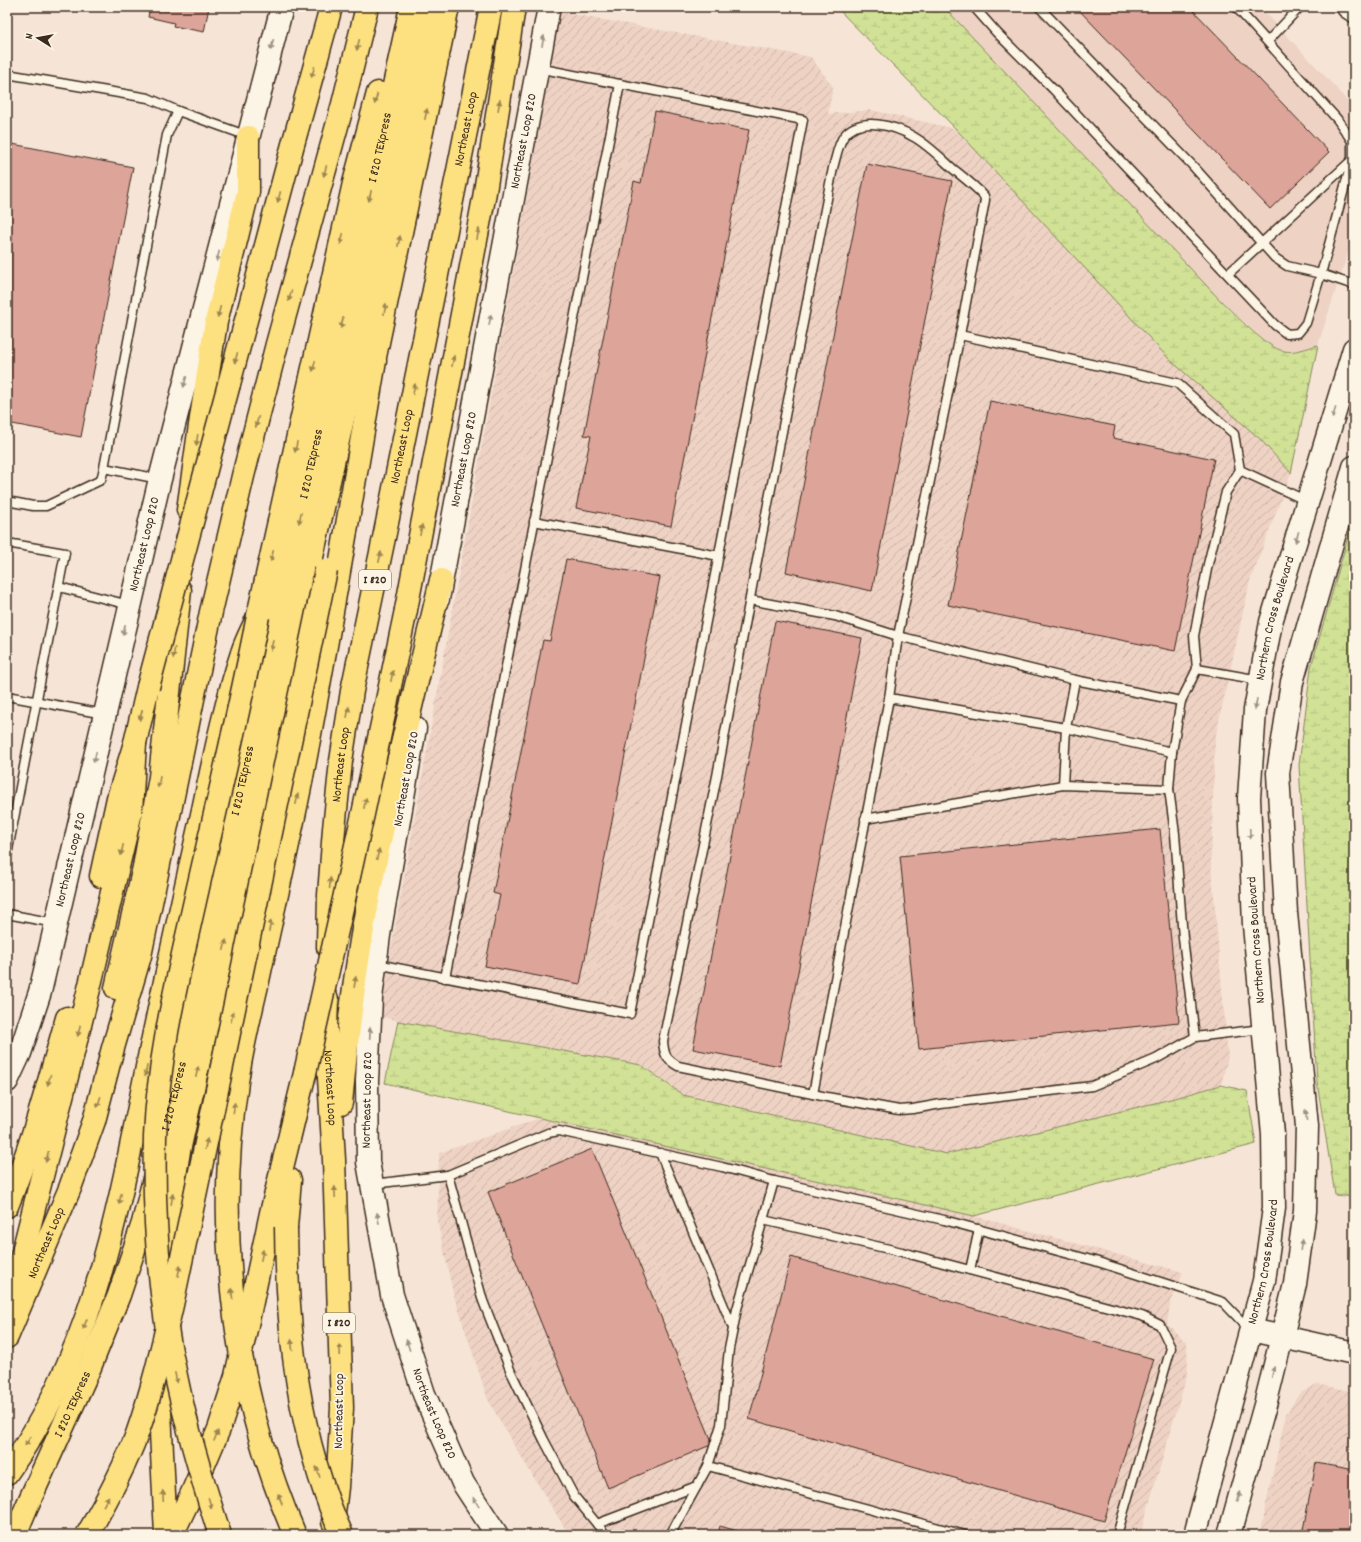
<svg xmlns="http://www.w3.org/2000/svg" width="1361" height="1542" font-family="Dekko,sans-serif">
<style>
.built{fill:#eed2c4}
.industrial{fill:url(#industrial-furrows)}
.wetland{fill:url(#wetland-marsh);stroke:#86865a}
.building{fill:#dda49a;stroke:#3b2a1e}
.lines{fill:none;stroke-linecap:round;stroke-linejoin:round}
.lane-casing{stroke:#3b2a1e;stroke-width:11}
.secondary-casing{stroke:#3b2a1e;stroke-width:25}
.highway-casing{stroke:#3b2a1e;stroke-width:25}
.lane{stroke:#fcf5e5;stroke-width:8}
.secondary{stroke:#fcf5e5;stroke-width:22}
.highway{stroke:#fde080;stroke-width:22}
.highway-bridge-casing{stroke:#3b2a1e;stroke-width:25;stroke-linecap:butt}
.highway-bridge{stroke:#fde080;stroke-width:22}
.oneway{fill:#9c9082}
.oneway2{fill:#9c854f}
.labels{text-anchor:middle;dominant-baseline:central;stroke-width:3.5;stroke-linejoin:round;paint-order:stroke}
.shield{fill:#fcf5e5;stroke:#75675a;stroke-width:1}
.shield-label{font-size:12px;font-weight:bold;fill:#3b2a1e}
.street-label{font-size:13px;fill:#3b2a1e;stroke:#fcf5e5}
</style>
<defs>
<pattern id="industrial-furrows" width="10" height="10" patternUnits="userSpaceOnUse"><rect width="10" height="10" fill="#eed2c4"/><path d="M-1 1l2-2M0 10L10 0M9 11l2-2" fill="none" stroke="#cdb4a8"/></pattern>
<pattern id="wetland-marsh" width="20" height="14" patternUnits="userSpaceOnUse"><rect width="20" height="14" fill="#d1e296"/><path d="M1 5h8M5 5V1M11 12h8M15 12V8" fill="none" stroke="#b4c281"/></pattern>
</defs>
<rect width="100%" height="100%" fill="#f6e5d6"/>
<filter id="ink" filterUnits="userSpaceOnUse"><feTurbulence type="fractalNoise" baseFrequency=".025" numOctaves="2"/><feDisplacementMap in="SourceGraphic" scale="8" xChannelSelector="R" yChannelSelector="G"/><feConvolveMatrix kernelMatrix="1 2 1 2 8 2 1 2 1" color-interpolation-filters="sRGB"/></filter>
<g filter="url(#ink)">
<!-- built -->
<path class="built" d="M944,7h316l78,83 16,20v124l-36,111 -17,5 -18,1 -16,-8 -46,-42z"/>
<!-- industrial -->
<g class="industrial">
<path d="M560,12l251,45 22,30 -5,27 43,-4 85,19 69,73 235,237 31,34 -41,108 -35,158 -4,123 17,195 -7,28 -46,13 -228,56 -264,-59 -42,-30 -243,-44 -19,-5z"/>
<path d="M540,1118l434,98 209,56 -13,33 -3,19 20,19 1,29 -48,163h-571l-54,-88 -27,-47 -35,-107 -16,-73 2,-67z"/>
<path d="M1317,1384l37,8v143h-95l27,-121 13,-20z"/>
</g>
<!-- wetland -->
<g class="wetland">
<path d="M836,7h108l277,294c14,13 45,47 63,50 11,2 23,-3 34,-6l-27,128 -31,-34 -91,-80 -213,-230z"/>
<path d="M1354,516v681l-19,-2 -18,-113 -18,-317 12,-98z"/>
<path d="M398,1021l243,44 42,30 264,59 228,-56 46,-13 26,6 9,53 -282,72 -589,-133z"/>
</g>
<!-- building -->
<g class="building">
<path d="M150,7h59l-5,25 -31,-6 1,-3 -26,-6z"/>
<path d="M1076,7h114l139,145 -59,57z"/>
<path d="M655,111l94,19 -78,396 -95,-18 15,-72 -7,-1 50,-254 7,2z"/>
<path d="M7,143l126,24 -52,270 -74,-14z"/>
<path d="M867,164l85,17 -80,410 -86,-19z"/>
<path d="M990,401l125,25 -2,12 101,21 -39,192 -227,-46z"/>
<path d="M566,559l94,18 -80,407 -95,-18 15,-71 -7,-2 50,-253 7,1z"/>
<path d="M775,621l87,17 -82,428 -87,-17z"/>
<path d="M1160,829l19,193 -260,27 -19,-193z"/>
<path d="M592,1149l121,295 -105,44 -120,-296z"/>
<path d="M791,1257l363,102 -50,162 -355,-102z"/>
<path d="M1316,1463l38,7v65h-52z"/>
<path d="M720,1526l31,9h-33z"/>
</g>
<g class="lines">
<!-- lane casing -->
<g class="lane-casing">
<g id="lane">
<path d="M974,7l23,26 56,56 222,236 12,9 11,-1 8,-10 15,-49 -34,-8 -12,-8 -82,-92 -154,-159"/>
<path d="M1236,7l101,112 15,22v19l-31,114 33,11"/>
<path d="M1268,41l32,-34"/>
<path d="M7,74l141,24 30,13"/>
<path d="M1228,274l124,-114"/>
<path d="M104,468l63,-333 11,-24 70,25"/>
<path d="M7,501l26,5h13l55,-26 3,-12 55,11"/>
<path d="M534,521l185,35"/>
<path d="M7,543l58,10 -58,302"/>
<path d="M59,587l70,18"/>
<path d="M750,600l85,16 63,20 62,-301"/>
<path d="M1197,669l-3,-33 14,-72 18,-72 14,-22"/>
<path d="M7,696l97,18"/>
<path d="M889,698l177,30 106,24"/>
<path d="M1181,701l-9,51 -3,37 6,45 8,104 12,99"/>
<path d="M1063,785l3,-57 9,-48"/>
<path d="M865,819l198,-34 106,4"/>
<path d="M7,914l48,9"/>
<path d="M377,964l253,50 173,-894 -265,-52"/>
<path d="M445,978l175,-894"/>
<path d="M1262,1029l-67,8 -39,22 -64,27 -151,18 -28,5 -14,1 -72,-13 -149,-31c-12,-7 -14,-11 -15,-25l54,-265 38,-205 78,-403c3,-10 5,-24 11,-32 16,-21 52,-10 70,1 14,8 26,20 38,31 11,9 23,18 32,28l1,4 -25,135 217,48 57,51 6,36 67,31"/>
<path d="M813,1094l76,-396 9,-62 177,44 106,21 16,-32 63,11"/>
<path d="M660,1153l73,175"/>
<path d="M774,1181l-11,39 139,32 240,64 18,9 11,23 -54,187"/>
<path d="M373,1184l75,-9"/>
<path d="M970,1270l9,-41"/>
<path d="M708,1466l257,69"/>
<path d="M597,1524l100,-38"/>
<path d="M606,1535l-32,-39 -30,-56 -33,-68 -28,-71 -35,-126 100,-42 11,-2 163,36 52,14 170,39 151,41 128,41 25,26"/>
<path d="M670,1535l38,-69 13,-41 8,-76 8,-40 26,-89"/>
</g>
</g>
<!-- secondary casing -->
<g class="secondary-casing">
<g id="secondary">
<path d="M1348,7l6,4"/>
<path id="s1" d="M438,599l111,-592"/>
<path id="s2" d="M415,728l-36,207 -8,63 -4,83 1,81 24,133 32,99 39,89 34,52"/>
<path id="s3" d="M7,1081l13,-28 20,-61 119,-509 123,-476"/>
<path d="M1251,1330l103,23"/>
<path id="s4" d="M1195,1535l69,-254 10,-73 -1,-74 -19,-209 -5,-127 6,-88 16,-88 83,-273"/>
<path d="M1229,1535l36,-130 30,-121 10,-73 2,-85 -21,-213 -8,-140 14,-91 62,-215"/>
</g>
</g>
<!-- highway casing -->
<g class="highway-casing">
<g id="highway">
<path d="M371,376l77,-369"/>
<path d="M229,384l63,-236 39,-141"/>
<path d="M188,510l13,-92 15,-96 32,-130v-55"/>
<path d="M406,610l78,-412 30,-191"/>
<path d="M101,876l17,-78 17,-55 13,-56"/>
<path id="s5" d="M328,947l1,-52 5,-66 7,-68 11,-70 33,-158 106,-526"/>
<path d="M116,988l28,-121 16,-90 20,-187"/>
<path id="s6" d="M327,999l-1,29 8,132 8,248 -5,79 -4,35"/>
<path d="M341,1103c7,-80 18,-160 34,-239 20,-95 44,-189 66,-284"/>
<path d="M7,1206c25,-61 42,-125 60,-188"/>
<path d="M286,1227l4,-47"/>
<path d="M165,1260l4,-47 10,-62 180,-804 71,-340"/>
<path d="M11,1303l12,-51 66,-263 42,-177 4,-69"/>
<path id="s7" d="M7,1337l63,-149 24,-67 19,-73 27,-92 71,-344 32,-136 34,-132 66,-240 24,-97"/>
<path d="M158,1370l8,165"/>
<path d="M7,1473c88,-122 112,-267 141,-411 17,-84 36,-168 55,-252 11,-52 22,-106 39,-157 4,-13 11,-25 16,-37l96,-433 24,-90"/>
<path id="s8" d="M15,1535l12,-29 63,-139 29,-72 24,-72 41,-165 65,-305 162,-746"/>
<path d="M172,1535l20,-42 27,-64 17,-53 35,-163 34,-140"/>
<path d="M295,1535c-61,-141 -81,-301 -58,-453 5,-34 13,-67 21,-101 14,-66 30,-133 43,-199 27,-140 50,-281 74,-421"/>
</g>
</g>
<!-- lane -->
<use href="#lane" class="lane"/>
<!-- secondary -->
<use href="#secondary" class="secondary"/>
<!-- highway -->
<use href="#highway" class="highway"/>
<!-- highway-bridge casing -->
<g class="highway-bridge-casing">
<g id="highway-bridge">
<path d="M148,687l81,-303"/>
<path d="M305,1073l58,-259 43,-204"/>
<path d="M286,1227c1,105 12,211 56,308"/>
<path d="M87,1535c19,-33 37,-66 50,-101 15,-42 25,-86 35,-129l154,-735"/>
<path d="M220,1535c-17,-52 -33,-105 -44,-159 -17,-77 -23,-159 -21,-239 3,-83 24,-164 42,-245 21,-92 43,-184 61,-276"/>
</g>
</g>
<!-- highway-bridge -->
<use href="#highway-bridge" class="highway-bridge"/>
</g>
<!-- one-way arrows -->
<defs><path id="oneway-solid" d="M-6-.8H1V-3.2L6.5 0L1 3.2V.8H-6Z"/></defs>
<g class="oneway">
<use href="#oneway-solid" transform="translate(543 41) rotate(-79)"/>
<use href="#oneway-solid" transform="translate(272 45) rotate(104)"/>
<use href="#oneway-solid" transform="translate(218 256) rotate(105)"/>
<use href="#oneway-solid" transform="translate(490 320) rotate(-79)"/>
<use href="#oneway-solid" transform="translate(185 382) rotate(105)"/>
<use href="#oneway-solid" transform="translate(1334 413) rotate(107)"/>
<use href="#oneway-solid" transform="translate(1297 537) rotate(107)"/>
<use href="#oneway-solid" transform="translate(124 630) rotate(103)"/>
<use href="#oneway-solid" transform="translate(1256 704) rotate(100)"/>
<use href="#oneway-solid" transform="translate(95 757) rotate(103)"/>
<use href="#oneway-solid" transform="translate(1250 834) rotate(87)"/>
<use href="#oneway-solid" transform="translate(370 1033) rotate(-87)"/>
<use href="#oneway-solid" transform="translate(1306 1115) rotate(-96)"/>
<use href="#oneway-solid" transform="translate(378 1218) rotate(-100)"/>
<use href="#oneway-solid" transform="translate(1301 1245) rotate(-82)"/>
<use href="#oneway-solid" transform="translate(408 1345) rotate(-108)"/>
<use href="#oneway-solid" transform="translate(1273 1372) rotate(-76)"/>
<use href="#oneway-solid" transform="translate(1239 1497) rotate(-74)"/>
<use href="#oneway-solid" transform="translate(476 1502) rotate(-122)"/>
</g>
<g class="oneway2">
<use href="#oneway-solid" transform="translate(358 45) rotate(104)"/>
<use href="#oneway-solid" transform="translate(313 72) rotate(106)"/>
<use href="#oneway-solid" transform="translate(376 99) rotate(105)"/>
<use href="#oneway-solid" transform="translate(499 105) rotate(-81)"/>
<use href="#oneway-solid" transform="translate(426 114) rotate(-78)"/>
<use href="#oneway-solid" transform="translate(325 171) rotate(105)"/>
<use href="#oneway-solid" transform="translate(370 196) rotate(102)"/>
<use href="#oneway-solid" transform="translate(279 197) rotate(105)"/>
<use href="#oneway-solid" transform="translate(478 234) rotate(-79)"/>
<use href="#oneway-solid" transform="translate(342 239) rotate(103)"/>
<use href="#oneway-solid" transform="translate(399 241) rotate(-78)"/>
<use href="#oneway-solid" transform="translate(290 296) rotate(105)"/>
<use href="#oneway-solid" transform="translate(385 309) rotate(-79)"/>
<use href="#oneway-solid" transform="translate(219 312) rotate(104)"/>
<use href="#oneway-solid" transform="translate(342 323) rotate(102)"/>
<use href="#oneway-solid" transform="translate(236 358) rotate(105)"/>
<use href="#oneway-solid" transform="translate(453 361) rotate(-79)"/>
<use href="#oneway-solid" transform="translate(314 366) rotate(103)"/>
<use href="#oneway-solid" transform="translate(414 389) rotate(-78)"/>
<use href="#oneway-solid" transform="translate(257 422) rotate(104)"/>
<use href="#oneway-solid" transform="translate(197 440) rotate(98)"/>
<use href="#oneway-solid" transform="translate(296 447) rotate(102)"/>
<use href="#oneway-solid" transform="translate(300 518) rotate(102)"/>
<use href="#oneway-solid" transform="translate(421 530) rotate(-79)"/>
<use href="#oneway-solid" transform="translate(272 556) rotate(103)"/>
<use href="#oneway-solid" transform="translate(380 557) rotate(-78)"/>
<use href="#oneway-solid" transform="translate(272 645) rotate(102)"/>
<use href="#oneway-solid" transform="translate(174 653) rotate(96)"/>
<use href="#oneway-solid" transform="translate(392 676) rotate(-78)"/>
<use href="#oneway-solid" transform="translate(348 712) rotate(-81)"/>
<use href="#oneway-solid" transform="translate(141 715) rotate(104)"/>
<use href="#oneway-solid" transform="translate(159 782) rotate(100)"/>
<use href="#oneway-solid" transform="translate(297 799) rotate(-78)"/>
<use href="#oneway-solid" transform="translate(365 803) rotate(-78)"/>
<use href="#oneway-solid" transform="translate(122 850) rotate(103)"/>
<use href="#oneway-solid" transform="translate(378 854) rotate(-77)"/>
<use href="#oneway-solid" transform="translate(330 883) rotate(-86)"/>
<use href="#oneway-solid" transform="translate(270 926) rotate(-78)"/>
<use href="#oneway-solid" transform="translate(225 945) rotate(-77)"/>
<use href="#oneway-solid" transform="translate(355 982) rotate(-81)"/>
<use href="#oneway-solid" transform="translate(232 1017) rotate(-78)"/>
<use href="#oneway-solid" transform="translate(79 1031) rotate(104)"/>
<use href="#oneway-solid" transform="translate(146 1071) rotate(101)"/>
<use href="#oneway-solid" transform="translate(197 1072) rotate(-77)"/>
<use href="#oneway-solid" transform="translate(49 1080) rotate(106)"/>
<use href="#oneway-solid" transform="translate(99 1102) rotate(107)"/>
<use href="#oneway-solid" transform="translate(234 1108) rotate(-83)"/>
<use href="#oneway-solid" transform="translate(206 1144) rotate(-78)"/>
<use href="#oneway-solid" transform="translate(47 1157) rotate(104)"/>
<use href="#oneway-solid" transform="translate(335 1192) rotate(-92)"/>
<use href="#oneway-solid" transform="translate(120 1199) rotate(103)"/>
<use href="#oneway-solid" transform="translate(172 1199) rotate(-81)"/>
<use href="#oneway-solid" transform="translate(262 1255) rotate(-78)"/>
<use href="#oneway-solid" transform="translate(179 1271) rotate(-78)"/>
<use href="#oneway-solid" transform="translate(232 1294) rotate(-97)"/>
<use href="#oneway-solid" transform="translate(85 1324) rotate(111)"/>
<use href="#oneway-solid" transform="translate(292 1345) rotate(-96)"/>
<use href="#oneway-solid" transform="translate(340 1350) rotate(-92)"/>
<use href="#oneway-solid" transform="translate(176 1378) rotate(78)"/>
<use href="#oneway-solid" transform="translate(216 1436) rotate(-68)"/>
<use href="#oneway-solid" transform="translate(28 1441) rotate(122)"/>
<use href="#oneway-solid" transform="translate(318 1472) rotate(-109)"/>
<use href="#oneway-solid" transform="translate(163 1496) rotate(-93)"/>
<use href="#oneway-solid" transform="translate(280 1499) rotate(-112)"/>
<use href="#oneway-solid" transform="translate(106 1501) rotate(-61)"/>
<use href="#oneway-solid" transform="translate(210 1503) rotate(73)"/>
</g>
</g>
<g class="labels">
<!-- shield labels -->
<g class="shield">
<rect x="359" y="570" width="32" height="20" rx="3"/>
<rect x="323" y="1313" width="32" height="20" rx="3"/>
</g>
<g class="shield-label">
<text x="375" y="580">I 820</text>
<text x="339" y="1323">I 820</text>
</g>
<!-- street labels -->
<g class="street-label">
<text stroke="none"><textPath href="#s5" startOffset="831">Northeast Loop</textPath></text>
<text stroke="none"><textPath href="#s1" startOffset="466">Northeast Loop 820</textPath></text>
<text stroke="none"><textPath href="#s8" startOffset="1439">I 820 TEXpress</textPath></text>
<text stroke="none"><textPath href="#s5" startOffset="507">Northeast Loop</textPath></text>
<text stroke="none"><textPath href="#s1" startOffset="142">Northeast Loop 820</textPath></text>
<text stroke="none"><textPath href="#s8" startOffset="1115">I 820 TEXpress</textPath></text>
<text stroke="none"><textPath href="#s3" startOffset="555">Northeast Loop 820</textPath></text>
<text stroke="none"><textPath href="#s4" startOffset="930">Northern Cross Boulevard</textPath></text>
<text stroke="none"><textPath href="#s5" startOffset="183">Northeast Loop</textPath></text>
<text transform="translate(407 779) rotate(-80)">Northeast Loop 820</text>
<text stroke="none"><textPath href="#s8" startOffset="791">I 820 TEXpress</textPath></text>
<text stroke="none"><textPath href="#s3" startOffset="231">Northeast Loop 820</textPath></text>
<text transform="translate(1257 940) rotate(-94)">Northern Cross Boulevard</text>
<text stroke="none"><textPath href="#s6" startOffset="89">Northeast Loop</textPath></text>
<text stroke="none"><textPath href="#s8" startOffset="468">I 820 TEXpress</textPath></text>
<text transform="translate(368 1100) rotate(-89)">Northeast Loop 820</text>
<text stroke="none"><textPath href="#s7" startOffset="102">Northeast Loop</textPath></text>
<text stroke="none"><textPath href="#s4" startOffset="282">Northern Cross Boulevard</textPath></text>
<text stroke="none"><textPath href="#s8" startOffset="143">I 820 TEXpress</textPath></text>
<text transform="translate(340 1411) rotate(-89)">Northeast Loop</text>
<text stroke="none"><textPath href="#s2" startOffset="699">Northeast Loop 820</textPath></text>
</g>
</g>
<!-- margin -->
<rect width="1361" height="1542" fill="none" stroke="#fcf5e5" stroke-width="24"/>
<rect x="12" y="12" width="1337" height="1518" fill="none" stroke="#3b2a1e" stroke-width="1.5" filter="url(#ink)"/>
<!-- north arrow -->
<g transform="translate(38 38) rotate(281)" stroke="#fcf5e5" stroke-width="3" paint-order="stroke">
<path d="M0-3L7 15L0 10L-7 15Z" fill="#3b2a1e"/>
<text y="-6" font-size="11" font-weight="bold" text-anchor="middle" fill="#3b2a1e">N</text>
</g>
</svg>
